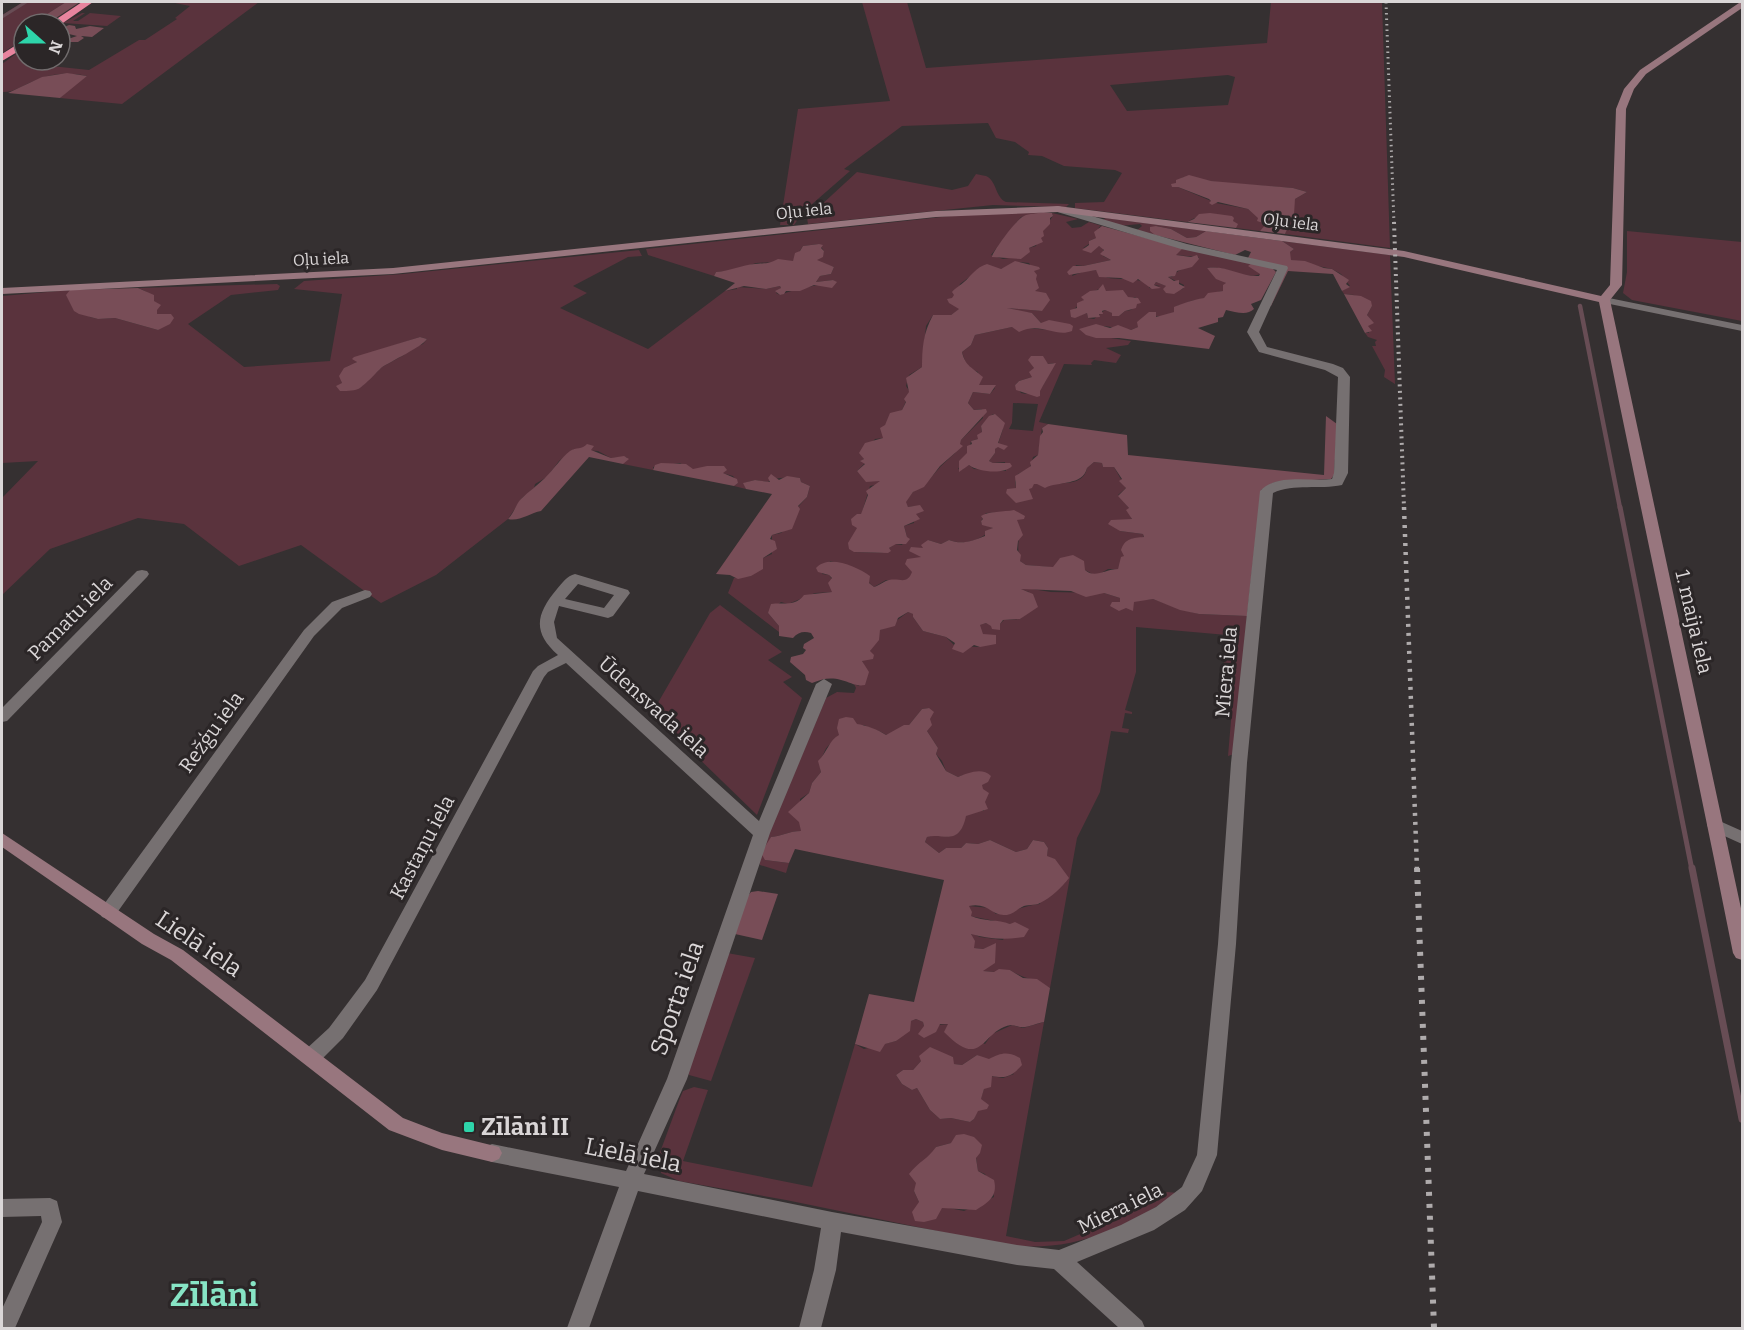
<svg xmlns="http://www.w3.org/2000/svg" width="1744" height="1330" font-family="Bitter,serif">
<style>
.green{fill:#5a333d;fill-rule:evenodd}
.forest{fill:#784d57}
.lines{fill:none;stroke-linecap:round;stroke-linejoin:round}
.stream-far3{stroke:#684d55;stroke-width:3}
.stream-far2{stroke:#684d55;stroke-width:4.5}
.stream-far1{stroke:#684d55;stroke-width:5}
.stream{stroke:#684d55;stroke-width:7}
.street{fill:#767071;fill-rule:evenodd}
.secondary{fill:#98767e;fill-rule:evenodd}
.highway{fill:#e8849e;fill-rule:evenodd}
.rail-far3{stroke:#afabac;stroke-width:3;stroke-dasharray:1.5 4;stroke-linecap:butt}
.rail-far2{stroke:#afabac;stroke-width:4;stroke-dasharray:2 4.5;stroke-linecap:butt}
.rail-far1{stroke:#afabac;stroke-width:4.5;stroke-dasharray:3 6;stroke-linecap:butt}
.rail{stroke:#afabac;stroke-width:6;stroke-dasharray:4 8;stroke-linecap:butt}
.poi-dot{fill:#2ed4aa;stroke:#2b2627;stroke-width:2}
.labels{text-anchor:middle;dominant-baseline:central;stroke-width:6;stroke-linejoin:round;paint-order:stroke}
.far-street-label{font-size:16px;fill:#dad6d7;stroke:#2b2627}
.street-label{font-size:20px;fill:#dad6d7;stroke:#2b2627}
.near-street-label{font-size:24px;fill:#dad6d7;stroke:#2b2627}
.near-poi-label{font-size:24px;font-weight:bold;fill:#dad6d7;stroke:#2b2627;text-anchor:start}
.near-district-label{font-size:32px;font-weight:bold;fill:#87e4c5;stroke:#2b2627}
</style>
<rect width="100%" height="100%" fill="#353031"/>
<!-- green -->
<g class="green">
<path d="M23,2h43l-22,14 -7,8h-13v4l-7,9 4,4 -19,12v-38z"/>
<path d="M170,2h89l-137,102 -62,-6 19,-18 8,-4c-18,-4 -36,-3 -53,5 -11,4 -21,12 -32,11v-28l22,-16v12h34l-7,6 38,4 50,-30h6l32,-21 -2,-1 15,-12z"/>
<path d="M862,2h45l19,66 341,-25 4,-41h111l8,246 -105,-14 10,-35 12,-7 -14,-4 -70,-5 -40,-6 -5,10 38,16 32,6 19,15 -7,7 -24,-3 -3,-7c-18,-8 -29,-9 -46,1l-112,-14v-5l29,-1 18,-29 -7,-3 -51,-4 -22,-10 -14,-1 1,-3 -14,-10 -19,-4 -8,-15 -86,3 -58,43 6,2 -47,41 -9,13h-14l18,-116 92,-8zM1228,75l7,2 -7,28 -101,6 -17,-26z"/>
<path d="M82,13h3l-12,8h5l12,-8 31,3 -14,10 -44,-3z"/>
<path d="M857,172l95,18 16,-4 8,-12c3,1 6,1 10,2 11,5 9,21 20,26l63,2 -3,3 -73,-2 -185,19 -1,-6z"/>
<path d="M1043,212l-22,5 -30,38 12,4 23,-4 3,-7 7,-2 6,-15 11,-15 -1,-3 26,6 -12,3 6,6 9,-1 8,-5 13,4 -3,1 -3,11 -7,3v3l-6,4 16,-2 4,2v8l8,4 -28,6 -7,-1 -4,11 13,-5 11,-1c13,16 35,3 54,15l-1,3 11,-2 -6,-1 2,-3 21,8 6,-1 1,-4 -16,-8h4c7,-10 18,-7 27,-20l-24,-2 8,-7 69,15 9,11c-19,7 -34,-9 -54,-6l20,16 -4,7c-8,1 -12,4 -19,7 -8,4 -12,0 -20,7h-6l-3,7 -12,4 -18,1 -7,10 -7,3 -27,-4 -8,12 8,-1 27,4 -3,4 -22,3 15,7 -5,8 -22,-3 -3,3 1,2 -28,-1 -25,58 9,2 -6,4 -4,27 -5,2 -3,11 -12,6 -3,8 1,6 -10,5c7,-1 17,-2 23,-5 5,-3 2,-4 8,-5 15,-2 46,7 50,-15l7,-6 8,1 1,4h11l12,21 -8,7 11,13 3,12h-20l8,11 23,3 1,4 -20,18 -6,13h-10l-12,7 -11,-6 -59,-5 -6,-4c-6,-21 7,-33 -12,-49l-22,1 -5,8 1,3 11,4c-12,12 -28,18 -44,12l-8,4 -13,-4 -4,8 -5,2 -1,4 4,3 -4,2 -8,19 -7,4 -17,-2 -12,7 -24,-21 -20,-5 -8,13 7,1 3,4v13l-17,1 -27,11 -7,-2 -13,11 11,13v6l-51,-39 6,-15 17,-2 12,-18 9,-4v-19l9,-2 11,-9 3,-4 3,-13 9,-10 3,-11 -9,-4 -1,-4c-10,-1 -26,-1 -32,4l-13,-2 -11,3 2,6 -12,-3 4,-3 -5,-7 -11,-3 -2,-7 -27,4 -13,-7 -27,4v3l-30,-6 4,-7 -16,1 -13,-7 -24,-2 -15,12 -12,16 -12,7 -1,4 -12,10 -14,21 -72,56 -55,28 -80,-58 -62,21 -55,-42 -46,-6 -88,31 -48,46v-97l36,-37 -36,2v-167l68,-6 20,27 8,2 17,-1 43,12 12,-16h-13c-1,-14 -6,-22 -19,-26l139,-4 3,2 -2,4 -47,5 -43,29 56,43 86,-6 12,-67 -48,-5 10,-8 99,-7 236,-24 3,6 -14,1 -55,29 14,7 -27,15 88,41 77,-58 12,-2v-2l29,2 14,-3 1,2 -5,5 4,2c15,-6 37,-10 56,-13l-3,-2 -17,2 4,-6 11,-2 3,-7 -16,-5 -2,-3 6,-2 2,-6 -5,-7 -16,2 -10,15 -37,2 -24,8 -16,1 -2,4 -66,-21 -2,-6 314,-34zM1020,262l9,1c7,10 4,17 6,29 1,6 5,13 7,19l-35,-3 9,4 16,1 9,10h17l-8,7 -38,-3 -37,8 -4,10 -9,7c3,10 5,16 16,20l1,13h13l3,3 -5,6 -17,-2 -5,11 6,7 8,-1 1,9 -22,22 -6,13 -14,13 -13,15 -15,11 -8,10 3,5 8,-1 -2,17 -10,3 3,11 -5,8 -7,-1 -13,9 -28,-1 1,-17 15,-49 10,-2v-3h-9l-14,-10 8,-8 -4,-2 3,-2 -2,-4 13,-16 8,-1 2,-13 10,-12 7,-3 8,-18 -4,-6 3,-11 13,-8 4,-41 7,-11h18l9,-6 -4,-3 -1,-11 5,-11 20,-15h21zM1099,289l9,3 11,-1 11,8 5,-2 4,4 -8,9 -6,1 -6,5h-7l1,-3 -8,-3 -11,9 -6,-1 -1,-5 -12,4 -4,-5 13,-12 -1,-4zM420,337l7,2 -4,5 -14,5 -5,6 -22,12 -20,19 -18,5 -4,-3 2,-5 -1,-5 7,-12 6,-1 7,-9zM1044,360l4,4 6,-1c-9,17 -11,35 -33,30l-6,-8 4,-4 13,-4 2,-9 -3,-7zM1013,403l25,1 -5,27 -24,-2 3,-6zM993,414l4,2 6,13 -5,15h2l-5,5v4l-6,8 4,2 12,-1 1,9 -32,-2 -5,-4 -4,1 -3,4 -4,-1 10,-16 3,-12 7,-2 4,-6 -1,-7z"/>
<path d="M1106,218l100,13 -10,6 -9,1 -16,-9 -15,-3 -1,9 -19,-4 6,-5 -2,-2 -21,2 -17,-6z"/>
<path d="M1627,231l115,11v79l-110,-21 -9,-7 4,-21z"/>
<path d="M1282,241l108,14 5,129 -11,-7 1,-7 -13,-24h4l-1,-4 2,-2 -9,-3 -3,-4h4l-2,-7 4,-6 -4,-5 5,-9 -18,-11 -10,-1 -2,-3 8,-5 -9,-12 -9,-5 -42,-9v-8l4,-3z"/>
<path d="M1025,588l26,4 53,1 16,5v4l33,-3 27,10 19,5 48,2 -13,138 -6,2 6,-71 -12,-2 5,-48 -91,-8v45l-11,38 7,2v2l-7,-1 -3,15 7,1 -1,4 -17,-2 -11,61 -23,46 -27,150c-14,-9 -26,-9 -40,-18l-15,2 -14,-1 15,-27 -13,5 -9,-1 -3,-15 9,4 23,3 7,-16 -40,-8 -1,-10 21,2 6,6c19,-2 25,-8 44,-10l8,-56 -4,-6 -11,-2 -6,9 -11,3 -26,-12 -12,4 -12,-1 -5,5h-15l-7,5 -14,-11 2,-5c16,-5 33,10 38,-21l12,-6 7,1c1,-17 -3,-44 -26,-34l-12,-6 -4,-10 -6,-7 2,-6 -11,-17 2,-23 -7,1 -13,16 -23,10c-8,-6 -15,-5 -22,-10 -13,5 -25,9 -35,20 -5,4 -5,11 -10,16l2,11 -9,11 -3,10 -9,6 1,32c-12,0 -19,5 -30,6l-6,23 24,3 -3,10 -26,-8 -2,-6 68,-161 11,-6 17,1 2,-5 -2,-4 5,2 5,-21 -2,-4 8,-10 10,-21 8,-3 20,-15 6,2 -1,3 10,14 23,6 9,9 25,1 7,-11 -5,-2 -3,-9 7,-2 14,6v-5l4,-4 16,-1 12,-10 -3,-17 -9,-3z"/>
<path d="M720,605l62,47 -14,8 24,17 -9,5 19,16 -45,117 -105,-102 58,-100z"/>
<path d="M727,953l28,5 -44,123 -22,-6 -2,-8z"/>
<path d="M916,1019l7,3 1,4 25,-2 36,20 7,-10 20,-9 11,3 21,-6 -38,214 29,6 29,-1 79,-34 24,-15 11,1c-56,37 -105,60 -173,52l-219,-45 -107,-19 -18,-8 -2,-18 21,-57 3,-7 11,-4 14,3 -25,71 129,26 43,-143 9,5 32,-8 15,-20zM943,1054l10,3v7l9,1 15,-10 37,19 -11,4 -12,-2 -7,13 -10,30 -4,3 -19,-4 -11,1 -10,-9 -13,-22 -5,2 -10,-6 -6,-9 7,-5h10l8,-9zM951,1143l25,14 2,14 7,3 8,17 1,6 -30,14 -45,-9 -5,-11 22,-44z"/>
</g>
<!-- forest -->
<g class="forest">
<path d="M66,2h14l-33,22h-10l7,-8z"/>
<path d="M69,25l6,1 1,3 14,-3 14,2 -12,9 -11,-1 3,2 -6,4h-8l-2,-3 9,-3 -8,-2 -9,4v-9z"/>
<path d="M67,73l20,3 -27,22 -52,-5 34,-16z"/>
<path d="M1189,175l22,6 82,7 14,4 -12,7 -1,15 -9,20 -25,-3 6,-7 -9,-3 1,-3 -10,-9 -30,-7 -6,3 -3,-2 2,-2 -2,-2 -31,-12h-6l-1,-3 5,-1v-3z"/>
<path d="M1043,212l9,1 1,3 -3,2v6l-7,7 1,5 -3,2 2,4 -14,6 1,4 -9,7 -29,-2c-1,-3 24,-38 32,-41 5,-3 13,-2 19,-4z"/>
<path d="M1210,213l22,3 2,2 -1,3 5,3 -2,4 -49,-6 7,-3 5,-5z"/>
<path d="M1102,226l81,22 -7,7 15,2 6,-2 2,4 -7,8 -15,4 -2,5 -7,1 6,4 5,-1v4l6,3 -11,7 -8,-1 -3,-4 3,-3 -10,-4 -2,3 7,3 -9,1 -14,-10 -5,4 -12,-5 -22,-1 -3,-7 -27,5 -2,-3 6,-6h10l28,-6 -11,-6 4,-4 -5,-4 -8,7 -9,-3 7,-5v-4l7,-3 -2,-6z"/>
<path d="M1156,226l15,3 16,9 9,-1 10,-6 76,10 12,8 -4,3 1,8 14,1 19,7 8,1 17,11 -3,4 4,3 -8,4 -9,-17 -45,-3 -17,35 -2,-2 18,-36 -39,-10 3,-6 -6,-2 -10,5 -80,-20 -5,-4v-4z"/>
<path d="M819,244l4,1 -2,3 3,3 -1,6 -6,3 17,7 -3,7 -11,2 -4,6 17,-2 4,2 -5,6 -18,-3 -14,6h-14l-2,3 -4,1 -5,-4 6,-3 -1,-2 -14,3 -22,-3 -19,5 10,-8 -21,-7 2,-4c14,-1 26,-7 39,-8 11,-1 13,0 23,-5l15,2 2,-8 5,-2 3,-5z"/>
<path d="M1015,261l24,6 1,2 -6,2 3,4 -1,4 3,9 -4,3 11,2 4,7 -8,11 -35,-3 25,5 9,10 8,-3 21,4 3,2 -1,5c-17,7 -31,-10 -53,1l-7,-5 -37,8 -4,10 -9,7c3,14 11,16 21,25l-4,8h17l-6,9 -17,-2 -5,11 6,7 12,-1 1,3 -26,28 -1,4 3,2 -23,20 -16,21 -11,5 -7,10 2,5 12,-2 4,6 -8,3 4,5 -16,7 3,11 3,2 -4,5h-10l-7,4 2,3 -3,2 -34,-1 -5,-3 -1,-6 9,-15 -5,-3 -1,-6 6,-5h4l7,-19 -2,-4 14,-10 -14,1 -9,-11 8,-7 -5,-3 4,-2 -5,-6 6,-10 18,-5 -3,-10 5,-3 5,-12 12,-3 4,-8 -2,-3 5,-7 -3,-14 16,-11c0,-18 1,-34 11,-52h18l8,-6 -10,-6 -2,-4 5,-1 2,-3 -2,-3c4,-5 8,-6 12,-10 7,-6 12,-15 23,-18l14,5z"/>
<path d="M1252,263l20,5 4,4 -15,28 -10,4 3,5c-7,7 -18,3 -28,1l-3,7 -5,1v4l-20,6 17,8 -6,13 -90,-11h-23l-10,-3 -7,-6 17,-5 14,4 8,-3 13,5 7,-3 -1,-5 12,-10h7v5l18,-5v-5c10,-4 18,-7 30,-9l4,-5 15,-2v-6l3,-2 -10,-4 -9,-11c20,-3 33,9 52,8l1,-2 -12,-8z"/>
<path d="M1103,284l3,7 17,-1 5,7 10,1 3,5 -4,1 -1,4 -11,3 -6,5h-7v-3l-7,-3 -3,1 1,3h-4l1,3 -12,1 -1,-5 -12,5 -4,-1 -1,-7 7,-2v-5l7,-3 -3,-3 9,-6 8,-1z"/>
<path d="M138,288l16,7v6l7,4 -4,5v4h14l3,4 -4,6 -12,6 -43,-12 -17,1 -19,-5 -5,-3 -8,-16 4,-5z"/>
<path d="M1344,294l17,2 10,5 1,5 -5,9 7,8 -6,3 4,5 -7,2z"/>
<path d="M420,337l7,2c-5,8 -36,22 -46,29 -4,4 -19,20 -23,21 -5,2 -13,2 -18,2l-4,-5 6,-3 -3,-7 5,-8 13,-6 -5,-3 2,-2z"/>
<path d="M1031,356h12l5,8 8,-1 -16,28v5l-3,1 -21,-7 -1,-5 4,-4 13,-4 -3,-5 5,-4 -6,-8z"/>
<path d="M995,414l10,9 -7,20 10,3 -4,4 -6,-3 -3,2v4l-6,8 4,2h17l2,3c-8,9 -34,6 -43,-1l-10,7v-11l8,-8v-7l5,-2 -1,-3 7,-2 -1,-4 5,-3 -1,-6 8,-10z"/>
<path d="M1326,416l11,8 -3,51 -3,4 -56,3 -14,8 -14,126 -48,-2 -19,-4 -27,-11 -19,3 -1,9 -7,-3 -7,3 -9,-5 2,-4h8v-4l-16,-5 -18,4 -15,-6 -50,-2 12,5 5,13 -18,12 -17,1 -3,4v6l-8,-1 -1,-3 -5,-3 -6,2 3,9 13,1v9l-16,3 -6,-2 -11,8 -11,-4 3,-6 -9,-6 -23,-6 -10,-14v-3l-5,-2 -10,6 -3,8 -15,4 -1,10 -9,11 4,4 -1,4 -11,2 7,11 -4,13c-9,2 -15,-3 -24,-5 -11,-3 -19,-1 -29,3l-6,-3 -1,-5 -15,-13 1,-5 12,-3 3,-4 -3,-2 1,-4 10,-6 -3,-5c-7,-2 -13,-1 -18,5l-14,-2v-10l-11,-13 3,-9c12,-2 24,3 33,-9l28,-3 -4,-9 4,-5 -3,-3 -11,-3 -2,-4c13,-14 41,-1 54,8l-1,7 5,4c6,-2 10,-6 15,-7 12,-2 18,5 23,-8l-7,-8 2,-5 14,-2 -12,-6 2,-4 12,1 -2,-3 7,-5 13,4 8,-4c13,5 23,1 36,-4v-5l8,-3 -11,-3 -1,-4 2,-2 -2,-3c7,-5 23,-4 33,-6l11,6 -1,3 -7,1 6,15 -5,6 -1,9 4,5 -1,6 6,4 27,2 7,-9 13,-3 11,6 1,9c10,9 20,-1 33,-1l3,-12 3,-1 -3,-6c4,-12 12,-12 23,-13l-1,-3 -23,-3 -12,-7 3,-4 21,-1 -6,-9 3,-2 -11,-12 8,-8 -7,-7 3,-2 -8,-12h-11l-1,-4 -8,-1 -7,6c-4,18 -29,13 -42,20l-8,-4h-3l-2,4 -3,1 4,10 -17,4 -10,-10 1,-4 9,-1 -1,-12 16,-10 -1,-4 8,-7 2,-19 3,-4 -1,-4 6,-4 79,11 1,20 196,20z"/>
<path d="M587,444l7,2 -3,4 20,8 13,-2 5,3 -6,5 -34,-7 -48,54c-11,2 -22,11 -33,8 6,-6 8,-15 13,-20 8,-8 17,-14 24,-21 8,-8 16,-20 25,-27 6,-4 12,-1 17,-7z"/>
<path d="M661,463l25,1 7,5 14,-3h17l3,4 -4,3 14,6 1,4 -4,3 -81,-16 2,-5z"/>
<path d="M771,474l8,6 8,-4 13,2 1,4 9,4 -3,11 -9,9 2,3 -8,20 -20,6 -2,4 5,2 2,8 -14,9v11l-12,7 -13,3 -8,-4 -14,-1 56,-80 -26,-5 -3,-6 12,-3 15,2 -2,-4z"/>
<path d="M929,708l5,4 -4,7 2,6 -5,6 11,17 -2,6 10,17 12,6c10,-4 24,-10 33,-1l-3,6 -6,3 1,4 6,4 -4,9 3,7 -22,7c-7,32 -23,16 -39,21l-2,5 14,11 7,-5h15l5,-5 12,1 12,-4 26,12 11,-3 6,-9 11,2 4,6 -1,8 8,3 14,19c-7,9 -18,20 -29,25 -5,3 -13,1 -18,4 -6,3 -10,8 -17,8 -13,1 -17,-13 -36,-9l3,6 -1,4c13,6 27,3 39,8l5,-2 14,7 -5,8c-18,3 -36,2 -53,-3l4,7 -1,7 9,1 13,-6 -1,20 -12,8 11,1 5,-3 11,1 13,8 14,1 13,9 -6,34c-7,1 -17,6 -23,5 -2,0 -8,-2 -10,-2 -30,5 -28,47 -67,7l4,-8h-8l-4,8 -12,6 -6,-4 6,-8 -1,-4 -7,-3 -5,2 -1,10 -14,10 -11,3 -5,8 -25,-8 14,-50 45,8 30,-122 -149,-31 -6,14 -24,-3 -4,-7 10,-16c11,-1 18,-6 30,-6l-2,-9 -11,-10 21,-19 3,-10 9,-11 -3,-11c9,-8 11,-21 21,-26l-2,-7 2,-9 7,-2 7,1 4,6c8,1 22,6 29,11l18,-10h5l13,-16z"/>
<path d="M758,891l20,3 -16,46 -27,-6 12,-37 4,-5z"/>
<path d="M930,1047l23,10 1,7 8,1 15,-10 12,4c12,-6 18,-8 31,-1l2,7c-10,11 -16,14 -30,11l-1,11 -7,2 -3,10 8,6 -2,4 -9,2 -4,8 -4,3 -19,-4 -11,1 -10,-9 -13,-22 -5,2 -10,-6 -6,-9 7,-5h10l8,-9 -2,-5z"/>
<path d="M964,1134l10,3 8,8 -2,8 -4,5 2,13 16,9c4,16 -5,22 -18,30l-34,-2 -6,11 -12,3 -9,-1 -3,-9 7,-10 -5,-11 2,-8 -7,-9c9,-12 19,-15 27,-27l15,-4 5,-8z"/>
</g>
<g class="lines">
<!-- stream-far3 -->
<path class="stream-far3" d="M2,17l24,-15"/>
<!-- stream-far2 -->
<path class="stream-far2" d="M1580,306l40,202"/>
<!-- stream-far1 -->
<path class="stream-far1" d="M1620,507l72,363"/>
<!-- stream -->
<path class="stream" d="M1692,868l50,251"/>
<!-- street -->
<g class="street">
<path d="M1058,206l129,38 100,22 1,2 -29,64 8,15 66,17 10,4 7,9 -2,96 -6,12c-22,5 -48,-2 -69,8l-26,270 -11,181 -19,211 -15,36 -17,19 -31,20 -77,32 65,59 3,7h-26l-65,-59 -37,-4 -176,-33 -5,38 -15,58h-22l15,-58 7,-42 -183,-37 -49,137h-22l52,-141 -127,-25 -7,-3 -3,-6 3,-6 7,-3 134,27 41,-92 86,-244 -187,-172 -18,9 -4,5 -167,313 -34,48 -25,25 -7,2 -7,-2 -2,-6 2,-6 25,-23 36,-48 168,-309 5,-5 20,-11c-26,-23 -22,-41 -1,-66 5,-6 10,-13 18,-15l53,16 2,3 -17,23 -5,2 -49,-12 -5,16 3,16 202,183 57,-137 8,-5 8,5 -62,149 -83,246 -43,95 188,38 185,33 42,5 62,-25 35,-18 26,-20 15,-32 21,-211 13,-181 29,-272c17,-18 50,-9 72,-12l2,-6 4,-96 -13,-7 -66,-18 -12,-20 30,-62 -96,-21 -127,-38v-4zM578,584l36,11 -10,13 -39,-9z"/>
<path d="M1604,297l138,28v6l-142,-29 -2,-2z"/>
<path d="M142,570l5,1 2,3 -2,3 -140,144 -5,1v-14l135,-137z"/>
<path d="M365,590l5,1 2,3 -2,3 -28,11 -28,28 -200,281 -6,2 -6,-2 -3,-5 3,-5 202,-277 28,-28z"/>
<path d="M1715,819l27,12v13l-33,-15 -2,-4 2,-4z"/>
<path d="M50,1198l7,3 5,21 -47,106h-13v-19l40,-87 -1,-6 -39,1v-18z"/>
</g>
<!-- secondary -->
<g class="secondary">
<path d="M1739,3h3v5l-96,66 -12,15 -8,20 -4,176 -12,15 132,613v47l-6,-2 -3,-5c-43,-217 -91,-434 -134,-651l-195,-45 -346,-45 -122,5 -543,57 -391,20v-6l391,-20 543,-57 122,-5 346,45 197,45 9,-11 6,-176 8,-20 16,-19z"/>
<path d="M2,833l152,101 29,16 220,168 39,15 57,14 3,6 -3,6 -7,3 -50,-12 -53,-20 -218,-170 -29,-16 -140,-97z"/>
</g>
<!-- highway -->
<g class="highway">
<path d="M82,2h11l-33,23 -11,-1z"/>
<path d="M24,40v8l-22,13v-7z"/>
</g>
<!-- rail-far3 -->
<path class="rail-far3" d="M1386,2l8,222"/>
<!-- rail-far2 -->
<path class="rail-far2" d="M1394,222l10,286"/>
<!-- rail-far1 -->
<path class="rail-far1" d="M1404,507l13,363"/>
<!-- rail -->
<path class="rail" d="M1417,868l17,460"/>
</g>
<!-- markers -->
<rect class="poi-dot" x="463" y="1121" width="12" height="12" rx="3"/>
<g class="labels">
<!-- far-street labels -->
<g class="far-street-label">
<text transform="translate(804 211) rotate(-6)">Oļu iela</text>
<text transform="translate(1291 222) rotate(7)">Oļu iela</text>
<text transform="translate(321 259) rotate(-3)">Oļu iela</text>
</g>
<!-- street labels -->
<g class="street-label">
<text transform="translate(70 618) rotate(-45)">Pamatu iela</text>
<text transform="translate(1694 622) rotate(77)">1. maija iela</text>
<text transform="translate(1226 672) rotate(-85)">Miera iela</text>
<text transform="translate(654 707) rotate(42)">Ūdensvada iela</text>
<text transform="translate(211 732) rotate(-54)">Režģu iela</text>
<text transform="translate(422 847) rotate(-62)">Kastaņu iela</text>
<text transform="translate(1120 1208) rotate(-26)">Miera iela</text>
</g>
<!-- near-street labels -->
<g class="near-street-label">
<text transform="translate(199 944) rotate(34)">Lielā iela</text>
<text transform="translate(677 998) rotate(-71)">Sporta iela</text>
<text transform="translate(633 1155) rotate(11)">Lielā iela</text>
</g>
<!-- near-poi labels -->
<g class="near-poi-label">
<text x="481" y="1127">Zīlāni II</text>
</g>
<!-- near-district labels -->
<g class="near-district-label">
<text x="214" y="1295">Zīlāni</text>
</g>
</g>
<!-- border -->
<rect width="1744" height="1330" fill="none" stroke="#dad6d7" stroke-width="6"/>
<!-- north arrow -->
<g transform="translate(42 42) rotate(111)"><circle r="28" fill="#2b2627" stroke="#716c6d" stroke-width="1.5"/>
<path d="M0-4.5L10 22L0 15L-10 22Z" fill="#2ed4aa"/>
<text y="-9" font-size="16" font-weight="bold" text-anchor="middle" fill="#dad6d7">N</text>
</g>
</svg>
